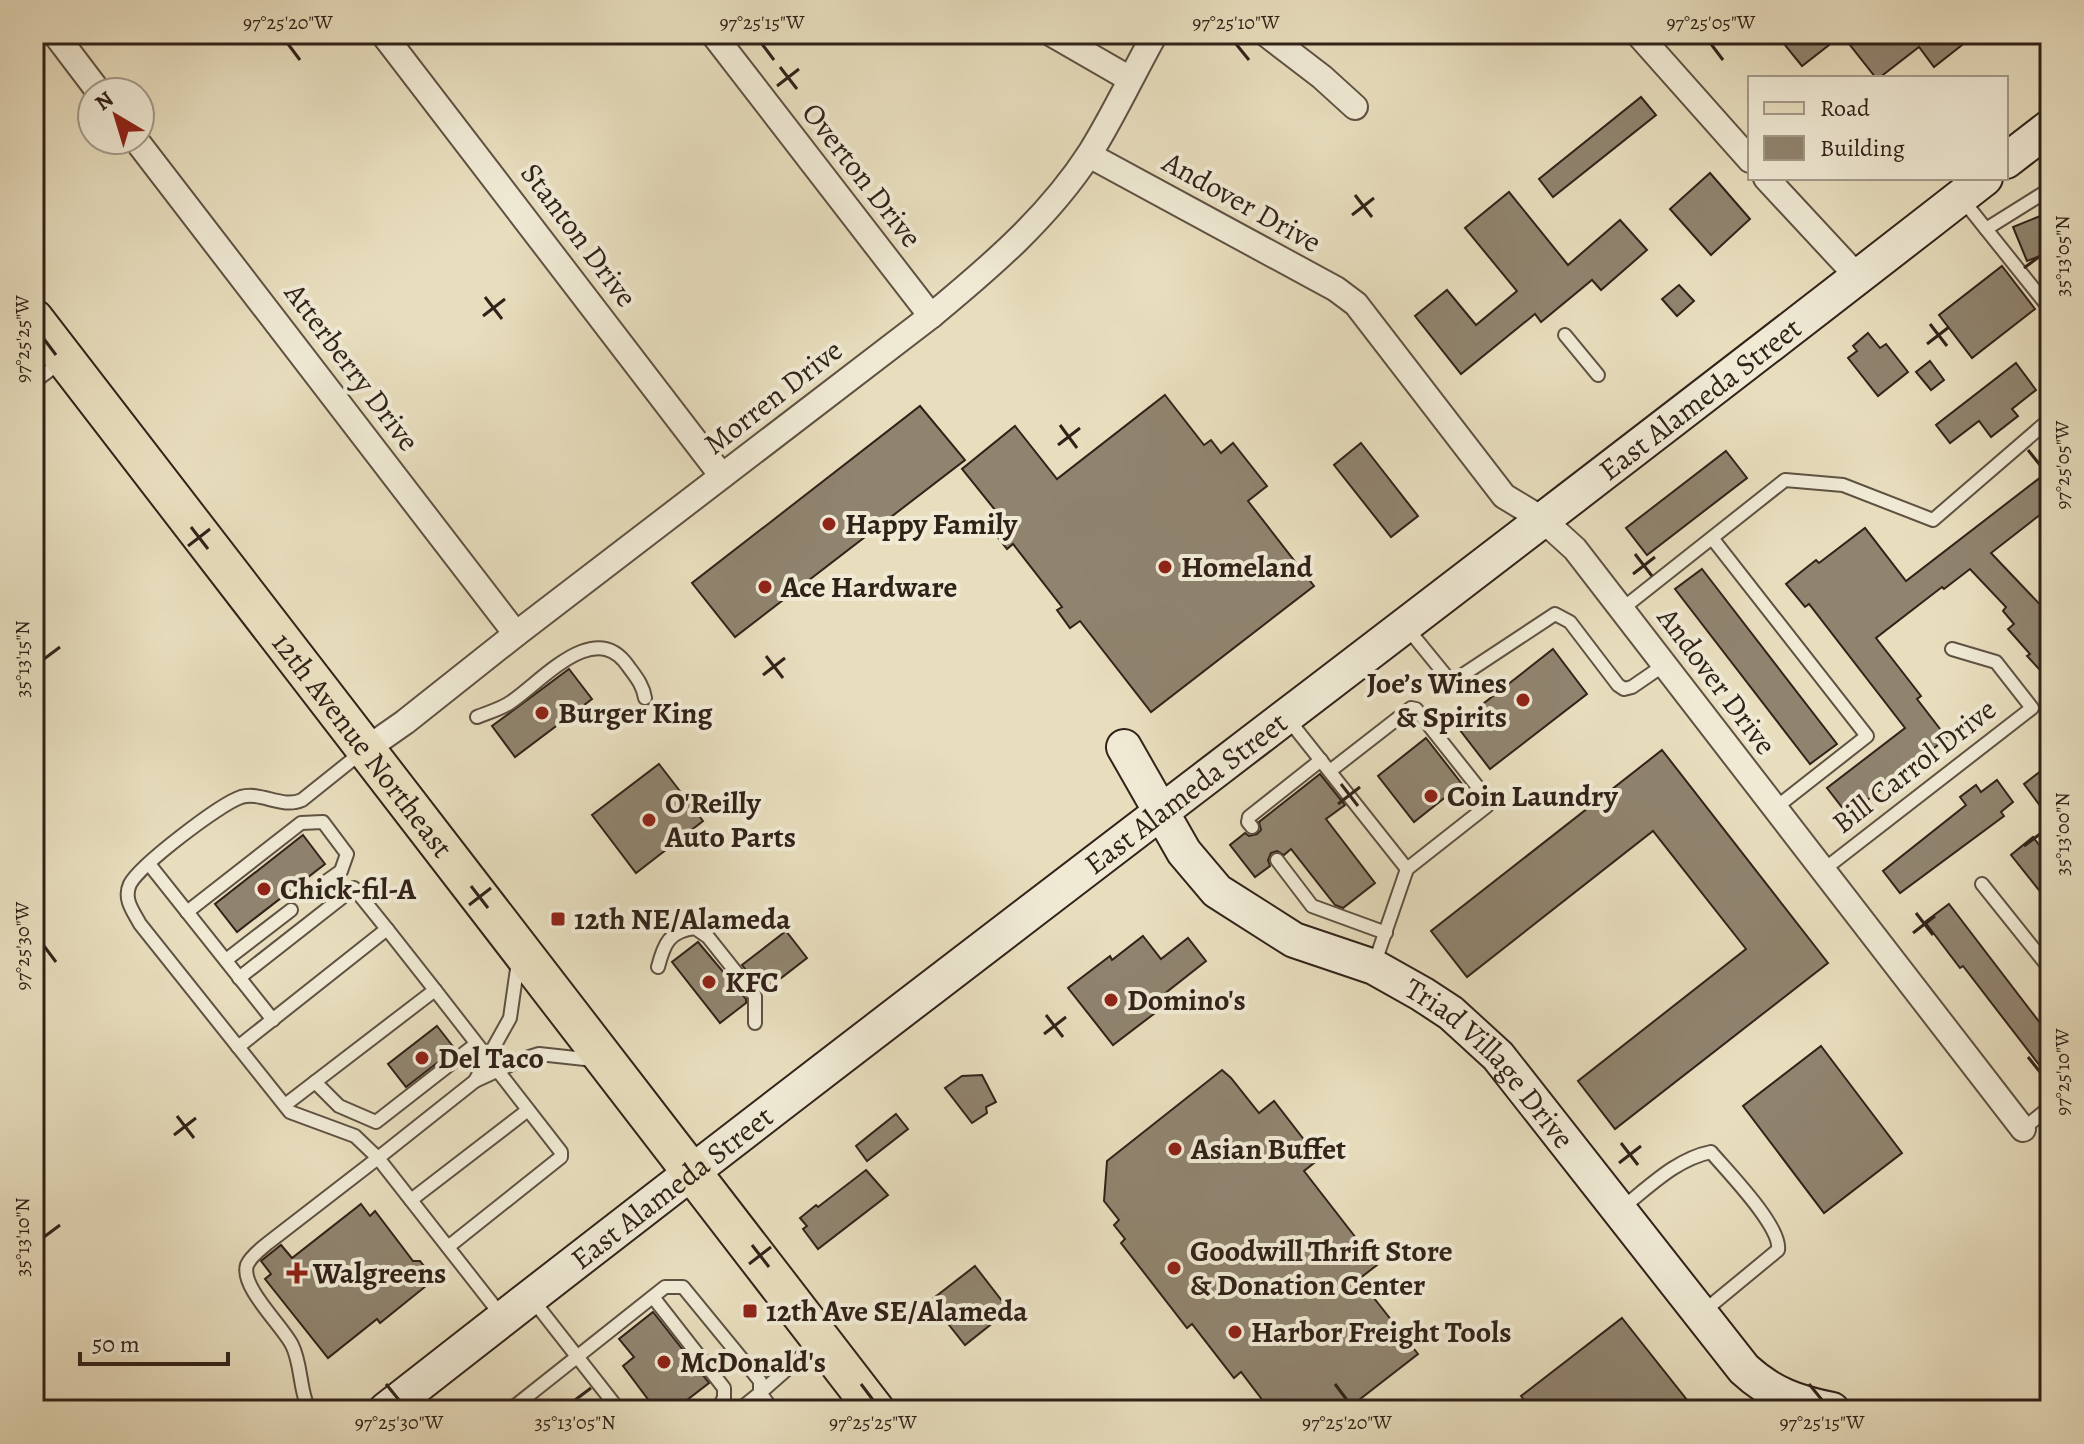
<svg xmlns="http://www.w3.org/2000/svg" width="2084" height="1444" font-family="Alegreya,serif">
<style>
.building{fill:#90846f;stroke:#312219;stroke-width:2}
.lines{fill:none;stroke-linecap:round;stroke-linejoin:round}
.lane-casing{stroke:#5f5142;stroke-width:16}
.street-casing{stroke:#5f5142;stroke-width:28}
.secondary-casing{stroke:#312219;stroke-width:38}
.primary-casing{stroke:#312219;stroke-width:42}
.lane{stroke:#f0ead5;stroke-width:12}
.street{stroke:#f0ead5;stroke-width:24}
.secondary{stroke:#f0ead5;stroke-width:34}
.primary{stroke:#e8debe;stroke-width:38}
.ticks{fill:none;stroke:#312219;stroke-width:3}
.poi-dot{fill:#8f2418;stroke:#f0ead5;stroke-width:3}
.labels{text-anchor:middle;dominant-baseline:central;stroke-width:8;stroke-linejoin:round;paint-order:stroke}
.street-label{font-size:30px;fill:#312219;stroke:#f0ead5}
.poi-label{font-size:30px;font-weight:bold;fill:#312219;stroke:#f0ead5;text-anchor:start}
.neatline{fill:none;stroke:#312219;stroke-width:3}
.ticks-label{font-size:20px;text-anchor:middle;fill:#312219}
</style>
<rect width="100%" height="100%" fill="#e8debe"/>
<filter id="stains"><feTurbulence type="fractalNoise" baseFrequency=".0025" numOctaves="4"/><feColorMatrix values="0 0 0 0 .2 0 0 0 0 .09 0 0 0 0 .02 0 0 0 .5 -.17"/></filter>
<radialGradient id="worn" r=".72"><stop offset=".6" stop-color="#630" stop-opacity="0"/><stop offset="1" stop-color="#630" stop-opacity=".3"/></radialGradient>
<!-- building -->
<g class="building">
<path d="M1776,34h200l-42,33 -15,-20 -40,31h-3l-34,-43 -40,31z"/>
<path d="M1641,97l15,18 -103,82 -14,-18z"/>
<path d="M1710,173l40,46 -39,36 -41,-46z"/>
<path d="M1509,192l59,73 52,-45 27,30 -46,40 -9,-10 -51,42 -6,-8 -74,60 -46,-58 32,-26 29,35 41,-34 -52,-63z"/>
<path d="M2050,212v40l-23,9 -14,-34z"/>
<path d="M2002,266l33,43 -63,49 -33,-43z"/>
<path d="M1679,285l15,16 -17,15 -15,-17z"/>
<path d="M1868,333l12,15 6,-4 22,28 -30,24 -30,-38 9,-7 -4,-5z"/>
<path d="M1930,361l14,19 -13,10 -15,-18z"/>
<path d="M2016,363l20,27 -24,19 6,7 -27,21 -12,-16 -29,22 -14,-18z"/>
<path d="M1165,395l39,50 7,-5 10,13 12,-10 34,43 -19,15 66,85 -163,126 -71,-91 -10,7 -13,-18 5,-3 -49,-63 -6,5 -11,-14 12,-9 -46,-57 53,-43 42,53z"/>
<path d="M920,406l45,54 -230,177 -43,-54z"/>
<path d="M1361,443l57,73 -27,21 -57,-72z"/>
<path d="M1726,451l21,27 -100,77 -21,-27z"/>
<path d="M2050,470v37l-59,46 58,61 -5,5 6,7v35l-10,9 -13,-14 3,-2 -22,-25 6,-5 -11,-13 3,-4 -36,-38 -26,20 -2,-2 -66,51 45,58 -4,3 30,39 -99,77 -21,-27 78,-60 -96,-124 -4,3 -19,-23 30,-24 3,3 46,-35 41,53z"/>
<path d="M1702,569l135,175 -27,20 -135,-175z"/>
<path d="M1553,649l34,45 -97,75 -34,-44z"/>
<path d="M569,669l23,30 -77,58 -23,-31z"/>
<path d="M1426,738l36,46 -48,38 -36,-46z"/>
<path d="M1662,750l166,213 -213,166 -37,-48 168,-132 -93,-118 -186,146 -36,-46z"/>
<path d="M659,764l44,57 -67,52 -44,-58z"/>
<path d="M2050,764v36l-9,7 -17,-23z"/>
<path d="M1320,774l25,31 -19,14 49,64 -32,25 -8,-3 -44,-56 -7,6 -7,-4 -6,2 -3,7 2,6 -15,11 -25,-32 15,-12 4,3 8,-2 4,-4 -2,-8z"/>
<path d="M1997,780l16,22 -12,10 3,4 -104,77 -17,-22 83,-66 -6,-8 16,-12 5,7z"/>
<path d="M303,835l22,29 -88,68 -22,-28z"/>
<path d="M2033,837l17,22v45l-39,-49z"/>
<path d="M1949,904l101,132v43l-87,-113 -3,2 -35,-46z"/>
<path d="M786,931l21,27 -44,34 -21,-27z"/>
<path d="M1143,936l18,23 27,-21 18,23 -57,45 6,7 -42,32 -45,-57 42,-32 2,4z"/>
<path d="M698,942l48,57v4l-26,20 -48,-61z"/>
<path d="M437,1026l18,23 -49,38 -18,-23z"/>
<path d="M1821,1046l81,107 -78,60 -81,-107z"/>
<path d="M1222,1070l9,8 28,35 15,-12 45,58 -15,12 73,94 -18,14 59,75 -72,56h-76l-29,-38 -7,6 -42,-54 -5,4 -66,-85 4,-4 -11,-14 5,-5 -15,-19 3,-40z"/>
<path d="M982,1075l14,27 -10,5 1,6 -15,10 -27,-35 17,-12z"/>
<path d="M896,1114l12,15 -41,32 -11,-15z"/>
<path d="M866,1170l22,25 -70,54 -15,-20 4,-3 -7,-8 16,-13 2,2z"/>
<path d="M361,1204l9,12 5,-5 38,50h7l10,13 -4,12 -46,37 -3,-4 -49,39 -63,-79 6,-5 -10,-13 20,-16 11,13z"/>
<path d="M975,1266l34,44 -44,35 -35,-44z"/>
<path d="M653,1312l56,71 -35,27h-18l-33,-44 11,-9 -15,-18z"/>
<path d="M1622,1318l73,92h-163l-11,-14z"/>
</g>
<g class="lines">
<!-- lane casing -->
<g class="lane-casing">
<g id="lane">
<path d="M1962,199l88,110"/>
<path d="M1986,229l64,-40"/>
<path d="M1565,335l33,40"/>
<path d="M34,382l28,-21"/>
<path d="M1712,538l155,198 -93,73"/>
<path d="M1622,609l163,-129 58,5 90,35 117,-101"/>
<path d="M1407,628l40,49 8,3 100,-66 15,8 48,63 6,4 8,-2 32,-22"/>
<path d="M477,717c12,-5 24,-8 34,-15 32,-22 84,-84 117,-36 8,11 15,19 17,32"/>
<path d="M1288,719l119,150 -33,96"/>
<path d="M1330,771l81,-63 5,1 72,91 -1,6 -80,63"/>
<path d="M1252,827l-4,-5 1,-5 72,-57"/>
<path d="M1277,860l35,46 74,27"/>
<path d="M149,864l124,156"/>
<path d="M1822,871l210,-163 -36,-46 -44,-13"/>
<path d="M1982,884l68,85"/>
<path d="M187,912l114,-89 22,-1 24,32 -6,17 -14,10"/>
<path d="M226,960l65,-50"/>
<path d="M518,962l-8,56 -35,63 48,-22 16,-5 55,6"/>
<path d="M658,967c6,-23 11,-36 37,-39l13,9 47,59v27"/>
<path d="M239,978l115,-90 33,41"/>
<path d="M238,1047l149,-118 48,61"/>
<path d="M475,1081l-97,77 123,157"/>
<path d="M315,1082l24,24 37,16 100,-78"/>
<path d="M285,1105l150,-115 126,162v5l-113,90"/>
<path d="M2023,1129l27,-22"/>
<path d="M411,1200l117,-90"/>
<path d="M1621,1209c28,-22 55,-50 90,-57 16,19 71,75 67,98l-74,61"/>
<path d="M653,1297l71,91v10l-7,12"/>
<path d="M532,1299l87,111"/>
<path d="M309,1410c-10,-21 -7,-45 -17,-65 -10,-20 -52,-58 -45,-80 4,-9 14,-16 21,-22l110,-85 -23,-22 -65,-24 -150,-188c-7,-13 -17,-25 -10,-40 10,-19 90,-80 111,-87 20,-6 41,12 61,3l60,-48"/>
<path d="M510,1410l155,-123h18l77,94v12l-21,17"/>
<path d="M773,1410l-13,-17 58,-51"/>
</g>
</g>
<!-- street casing -->
<g class="street-casing">
<g id="street">
<path d="M55,34l44,58"/>
<path d="M383,34l339,442"/>
<path d="M713,34l218,282"/>
<path d="M1052,34l78,45"/>
<path d="M1266,34l56,43 33,30"/>
<path d="M1638,34l112,126"/>
<path d="M136,140l380,494"/>
<path d="M1089,155l247,134 20,15 148,192 38,23 33,30 448,580"/>
<path d="M1766,178l92,99"/>
<path d="M365,750l40,-28 111,-88 415,-318c58,-48 117,-98 159,-163 24,-38 43,-80 65,-119"/>
</g>
</g>
<!-- secondary casing -->
<g class="secondary-casing">
<g id="secondary">
<path d="M2006,161l44,-34"/>
<path id="s1" d="M1124,747l60,105 33,39 77,49 80,27 48,27 29,19 47,43 246,313c27,25 53,34 88,41"/>
<path id="s2" d="M386,1410c529,-415 1069,-818 1599,-1232"/>
</g>
</g>
<!-- primary casing -->
<g class="primary-casing">
<g id="primary">
<path id="s3" d="M34,319l841,1091"/>
</g>
</g>
<!-- lane -->
<use href="#lane" class="lane"/>
<!-- street -->
<use href="#street" class="street"/>
<!-- secondary -->
<use href="#secondary" class="secondary"/>
<!-- primary -->
<use href="#primary" class="primary"/>
</g>
<!-- ticks -->
<path class="ticks" d="M288,44l12,16M762,44l12,16M1236,44l13,16M1711,44l12,16M780,67l17,22M777,86l22,-17M1355,195l17,22M1352,215l22,-17M2024,268l16,-12M485,297l17,22M483,316l22,-17M1930,324l17,22M44,339l12,16M1927,344l22,-17M1060,425l17,23M1058,445l22,-17M2028,450l12,15M191,527l17,22M188,546l22,-17M1635,554l17,22M1633,574l22,-17M766,656l17,22M44,659l16,-12M763,675l22,-17M1341,784l17,22M1338,804l22,-17M2024,846l16,-12M471,886l17,22M469,905l22,-17M1916,913l17,22M1913,933l22,-17M44,946l12,16M1046,1015l17,22M1044,1034l22,-17M2028,1057l12,15M177,1116l17,22M174,1135l22,-17M1621,1143l17,22M1619,1163l22,-17M44,1237l16,-12M752,1245l17,22M749,1264l22,-17M386,1384l13,16M861,1384l12,16M1335,1384l12,16M1809,1384l13,16M575,1400l16,-12"/>
<!-- markers -->
<g class="poi-dot">
<circle cx="829" cy="524" r="8"/>
<circle cx="1165" cy="567" r="8"/>
<circle cx="765" cy="587" r="8"/>
<circle cx="1523" cy="700" r="8"/>
<circle cx="542" cy="713" r="8"/>
<circle cx="1431" cy="796" r="8"/>
<circle cx="649" cy="820" r="8"/>
<circle cx="264" cy="889" r="8"/>
<rect x="550" y="911" width="16" height="16" rx="4"/>
<circle cx="709" cy="982" r="8"/>
<circle cx="1111" cy="1000" r="8"/>
<circle cx="422" cy="1058" r="8"/>
<circle cx="1175" cy="1149" r="8"/>
<circle cx="1174" cy="1268" r="8"/>
<path d="M293 1261h8v8h8v8h-8v8h-8v-8h-8v-8h8z"/>
<rect x="742" y="1303" width="16" height="16" rx="4"/>
<circle cx="1235" cy="1332" r="8"/>
<circle cx="664" cy="1362" r="8"/>
</g>
<g class="labels">
<!-- street labels -->
<g class="street-label">
<text transform="translate(862 175) rotate(52)">Overton Drive</text>
<text transform="translate(1242 202) rotate(29)">Andover Drive</text>
<text transform="translate(579 235) rotate(53)">Stanton Drive</text>
<text transform="translate(352 367) rotate(53)">Atterberry Drive</text>
<text transform="translate(773 397) rotate(-38)">Morren Drive</text>
<text stroke="none"><textPath href="#s2" startOffset="1658">East Alameda Street</textPath></text>
<text transform="translate(1717 681) rotate(53)">Andover Drive</text>
<text stroke="none"><textPath href="#s3" startOffset="538">12th Avenue Northeast</textPath></text>
<text transform="translate(1914 766) rotate(-38)">Bill Carrol Drive</text>
<text stroke="none"><textPath href="#s2" startOffset="1010">East Alameda Street</textPath></text>
<text stroke="none"><textPath href="#s1" startOffset="500">Triad Village Drive</textPath></text>
<text stroke="none"><textPath href="#s2" startOffset="362">East Alameda Street</textPath></text>
</g>
<!-- poi labels -->
<g class="poi-label">
<text x="845" y="524">Happy Family</text>
<text x="1181" y="567">Homeland</text>
<text x="781" y="587">Ace Hardware</text>
<text x="1507" y="683" text-anchor="end">Joe’s Wines<tspan x="1507" dy="34">&amp; Spirits</tspan></text>
<text x="558" y="713">Burger King</text>
<text x="1447" y="796">Coin Laundry</text>
<text x="665" y="803">O'Reilly<tspan x="665" dy="34">Auto Parts</tspan></text>
<text x="280" y="889">Chick-fil-A</text>
<text x="574" y="919">12th NE/Alameda</text>
<text x="725" y="982">KFC</text>
<text x="1127" y="1000">Domino's</text>
<text x="438" y="1058">Del Taco</text>
<text x="1191" y="1149">Asian Buffet</text>
<text x="1190" y="1251">Goodwill Thrift Store<tspan x="1190" dy="34">&amp; Donation Center</tspan></text>
<text x="313" y="1273">Walgreens</text>
<text x="766" y="1311">12th Ave SE/Alameda</text>
<text x="1251" y="1332">Harbor Freight Tools</text>
<text x="680" y="1362">McDonald's</text>
</g>
</g>
<!-- margin -->
<rect width="2084" height="1444" fill="none" stroke="#e8debe" stroke-width="88"/>
<!-- legend -->
<rect x="1748" y="76" width="260" height="104" fill="#f0ead5" stroke="#a49a8a" stroke-width="2"/>
<rect x="1764" y="102" width="40" height="12" fill="#e8debe" stroke="#a49a8a" stroke-width="2"/>
<text x="1820" y="116" font-size="24" fill="#312219">Road</text>
<rect x="1764" y="136" width="40" height="24" fill="#90846f" stroke="#a49a8a" stroke-width="2"/>
<text x="1820" y="156" font-size="24" fill="#312219">Building</text>
<!-- north arrow -->
<g transform="translate(116 116) rotate(322)"><circle r="38" fill="#f0ead5" stroke="#a49a8a" stroke-width="2"/>
<path d="M0-6L14 30L0 20L-14 30Z" fill="#8f2418"/>
<text y="-12" font-size="22" font-weight="bold" text-anchor="middle" fill="#312219">N</text>
</g>
<!-- scale -->
<path d="M80 1352v12h148v-12" fill="none" stroke="#312219" stroke-width="4"/>
<text x="92" y="1352" font-size="24" fill="#312219" stroke="#f0ead5" stroke-width="6" paint-order="stroke">50 m</text>
<rect x="44" y="44" width="1996" height="1356" class="neatline"/>
<g class="ticks-label">
<text x="288" y="29">97°25'20"W</text>
<text x="762" y="29">97°25'15"W</text>
<text x="1236" y="29">97°25'10"W</text>
<text x="1711" y="29">97°25'05"W</text>
<text transform="translate(2062 256) rotate(-90)" y="7">35°13'05"N</text>
<text transform="translate(22 339) rotate(-90)" y="7">97°25'25"W</text>
<text transform="translate(2062 465) rotate(-90)" y="7">97°25'05"W</text>
<text transform="translate(22 659) rotate(-90)" y="7">35°13'15"N</text>
<text transform="translate(2062 834) rotate(-90)" y="7">35°13'00"N</text>
<text transform="translate(22 946) rotate(-90)" y="7">97°25'30"W</text>
<text transform="translate(2062 1072) rotate(-90)" y="7">97°25'10"W</text>
<text transform="translate(22 1237) rotate(-90)" y="7">35°13'10"N</text>
<text x="399" y="1429">97°25'30"W</text>
<text x="575" y="1429">35°13'05"N</text>
<text x="873" y="1429">97°25'25"W</text>
<text x="1347" y="1429">97°25'20"W</text>
<text x="1822" y="1429">97°25'15"W</text>
</g>
<rect width="100%" height="100%" filter="url(#stains)"/>
<rect width="100%" height="100%" fill="url(#worn)"/>
</svg>
